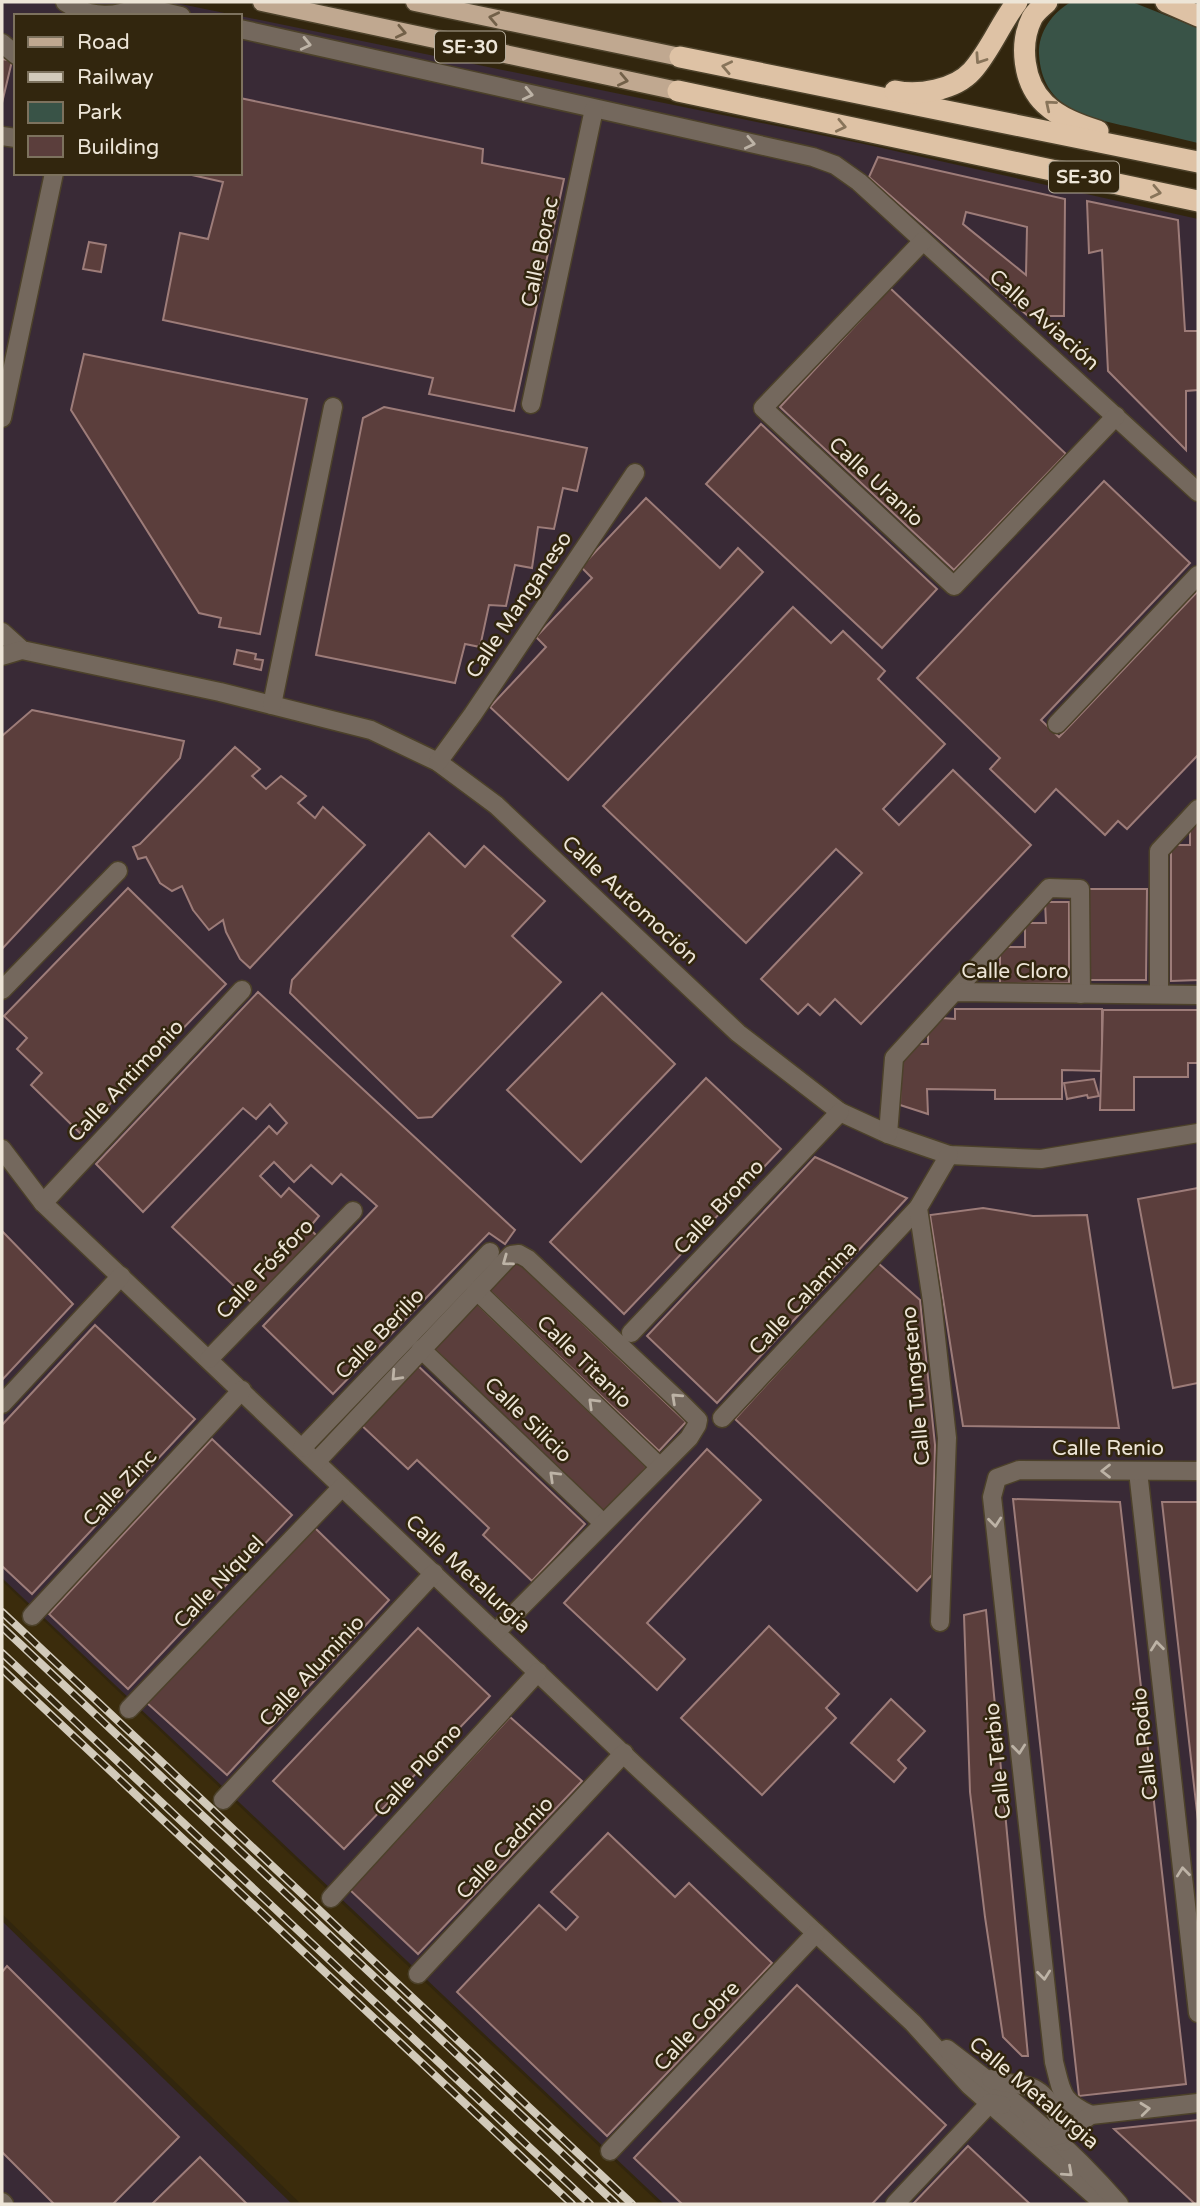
<svg xmlns="http://www.w3.org/2000/svg" width="1200" height="2206" font-family="'Varela Round',sans-serif">
<style>
.industrial{fill:#392a36}
.built{fill:#3b2c0c}
.green{fill:#395347}
.building{fill:#5b3e3c;stroke:#9d7c79;stroke-width:2;fill-rule:evenodd}
.lines{fill:none;stroke-linecap:round;stroke-linejoin:round}
.minor-casing{stroke:#4c412a;stroke-width:21}
.major-casing{stroke:#4c412a;stroke-width:21}
.highway-casing{stroke:#4c412a;stroke-width:24}
.minor{stroke:#74685d;stroke-width:18}
.major{stroke:#c0a890;stroke-width:18}
.highway{stroke:#dec2a5;stroke-width:21}
.rail-casing{stroke:#d2caba;stroke-width:8}
.rail{stroke:#32260e;stroke-width:5;stroke-dasharray:16;stroke-linecap:butt}
.oneway{stroke:#726048}
.oneway2{stroke:#bdb3a6}
.oneway3{stroke:#88745a}
.labels{text-anchor:middle;dominant-baseline:central;stroke-width:5;stroke-linejoin:round;paint-order:stroke}
.shield{fill:#32260e;stroke:#b5ac9b;stroke-width:2}
.shield-label{font-size:19px;font-weight:bold;fill:#ede5d7}
.street-label{font-size:21px;fill:#ede5d7;stroke:#32260e}
</style>
<rect width="100%" height="100%" fill="#32260e"/>
<!-- industrial -->
<g class="industrial">
<path d="M2,2h169l68,14h-223v157h224v-157l624,128 334,75v1985h-534l-662,-626z"/>
<path d="M2,1921l290,283h-290z"/>
</g>
<!-- built -->
<path class="built" d="M2,1581l369,350 289,273h-359l-299,-290z"/>
<!-- green -->
<path class="green" d="M1071,2h61l66,26v115c-22,-5 -45,-11 -68,-16 -44,-10 -88,-18 -91,-73 -1,-22 14,-42 32,-52z"/>
<!-- building -->
<g class="building">
<path d="M2,59l10,2 -10,42z"/>
<path d="M240,98l243,51 -1,14 82,16 -50,232 -85,-17 4,-16 -270,-58 17,-87 28,6 15,-57 -31,-7 1,-2h47z"/>
<path d="M878,157l187,42 -1,117h-36l-159,-139zM966,212l61,15 -1,48 -63,-51z"/>
<path d="M1087,201l91,19 7,111h13v59l-12,1v59l-78,-79 -6,-121 -13,3z"/>
<path d="M89,242l17,3 -5,27 -18,-3z"/>
<path d="M890,288l176,166 -112,116 -174,-163z"/>
<path d="M84,354l223,45 -47,235 -41,-7 2,-9 -22,-5 -128,-203z"/>
<path d="M384,407l203,41 -10,43 -14,-3 -9,41 -16,-2 -6,41 -17,-3 -9,41 -17,-1 -9,42 -15,-3 -10,39 -139,-28 47,-237z"/>
<path d="M761,424l176,165 -55,59 -176,-164z"/>
<path d="M1104,481l86,82 -149,157 18,17 139,-146v164l-71,74 -9,-8 -13,14 -49,-46 -21,23 -45,-43 10,-11 -83,-80z"/>
<path d="M646,498l74,70 18,-20 25,24 -195,208 -78,-73 56,-60 -10,-10 56,-59 -11,-11z"/>
<path d="M793,607l38,36 12,-12 42,40 -7,8 67,65 -62,65 16,16 54,-55 78,75 -170,179 -26,-25 -15,16 -12,-11 -10,10 -37,-35 101,-106 -26,-24 -90,94 -143,-137z"/>
<path d="M237,650l19,4 -1,5 8,1 -2,10 -27,-6z"/>
<path d="M32,710l152,31 -4,17 -178,191v-213z"/>
<path d="M235,747l25,22 -8,7 14,13 15,-13 25,20 -8,7 17,15 8,-11 42,38 -115,123 -10,-9 -14,-27 -3,-12 -14,10 -16,-20 -11,-24 -10,5 -12,-8 -14,-26 -8,2 -5,-12 7,-3z"/>
<path d="M1190,822h8v158l-27,1v-136h19z"/>
<path d="M429,833l36,34 19,-21 61,55 -33,35 49,46 -129,135 -14,1 -128,-125 2,-13z"/>
<path d="M128,888l98,96 -145,150 -50,-49 11,-12 -25,-24 10,-11 -23,-22z"/>
<path d="M1088,889h59l-1,91h-58z"/>
<path d="M1045,902h24v81l-69,1v-37h25v-24h21z"/>
<path d="M258,992l257,238 -10,14 -16,-11 -156,161 -70,-68 114,-120 -36,-32 -9,10 -21,-19 -17,17 -20,-20 -14,14 21,21 8,-9 30,28 -10,12 8,8 -64,68 -81,-77 97,-101 8,8 10,-11 -17,-19 -14,15 -13,-11 -100,104 -47,-48z"/>
<path d="M602,993l73,71 -94,98 -74,-72z"/>
<path d="M955,1009h147v62l-40,-1v29h-67v-9l-68,-1 1,25 -28,-9 1,-45 16,-16h11v-11l14,-15 13,1z"/>
<path d="M1103,1010h95v53h-10v14h-54v33h-34z"/>
<path d="M706,1078l75,71 -157,165 -74,-72z"/>
<path d="M1094,1079l5,17 -11,2 -1,-3 -20,4 -3,-16z"/>
<path d="M815,1157l92,41 -190,205 -70,-67z"/>
<path d="M1198,1188v195l-25,5 -35,-189z"/>
<path d="M983,1208l50,8 54,-1 32,213 -156,-2 -33,-211z"/>
<path d="M2,1231l71,73 -71,76z"/>
<path d="M514,1258l172,164 -27,29 -173,-164z"/>
<path d="M878,1263l42,37 15,145 -3,130 -15,16 -182,-172z"/>
<path d="M474,1301l173,166 -43,45 -173,-166z"/>
<path d="M95,1325l100,94 -163,175 -30,-28v-141z"/>
<path d="M415,1363l170,161 -53,57 -49,-46 6,-7 -72,-68 -9,9 -49,-46z"/>
<path d="M212,1439l80,76 -164,174 -79,-75z"/>
<path d="M707,1449l54,51 -114,123 38,36 -28,31 -93,-87z"/>
<path d="M1013,1499l107,3 66,582 -107,12z"/>
<path d="M1162,1502h36v319z"/>
<path d="M315,1528l74,72 -162,175 -80,-72z"/>
<path d="M986,1610l42,446h-6l-19,-19 -18,-120 -15,-125 -6,-177z"/>
<path d="M769,1626l70,68 -13,14 10,10 -74,77 -81,-77z"/>
<path d="M418,1628l72,68 -146,153 -71,-68z"/>
<path d="M891,1699l34,32 -27,29 8,8 -12,14 -43,-39z"/>
<path d="M510,1717l72,64 -164,173 -68,-64z"/>
<path d="M608,1833l67,64 14,-14 83,80 -165,173 -150,-144 82,-87 27,25 12,-13 -27,-25z"/>
<path d="M7,1966l172,171 -66,67h-59l-52,-52v-180z"/>
<path d="M797,1985l149,140 -74,79h-190l-48,-46z"/>
<path d="M1198,2120v84h-3l-81,-75z"/>
<path d="M968,2146l62,58h-117z"/>
<path d="M200,2157l47,47h-95z"/>
</g>
<g class="lines">
<!-- minor casing -->
<g class="minor-casing">
<g id="minor">
<path d="M65,2c23,16 56,18 79,0"/>
<path d="M138,6l43,10"/>
<path d="M240,29l573,128 22,8 24,17 339,310"/>
<path d="M2,43l14,12"/>
<path d="M2,136l14,2"/>
<path d="M923,241l-160,167 191,178 162,-170"/>
<path d="M531,404l63,-295"/>
<path d="M2,418l52,-245"/>
<path d="M2,632l20,18 198,42 151,38 67,32 58,43 242,228 102,79 48,22 61,21 92,4 157,-26"/>
<path d="M2,656l20,-6"/>
<path d="M272,705l61,-298"/>
<path d="M1057,724l141,-149"/>
<path d="M438,762l35,-48 162,-241"/>
<path d="M2,990l116,-119"/>
<path d="M954,992l95,-104 31,1 1,105"/>
<path d="M1159,994v-143l39,-42"/>
<path d="M888,1134l6,-76 60,-66 244,3"/>
<path d="M2,1149l41,54 592,562 278,258 56,62 135,119"/>
<path d="M43,1203l199,-213"/>
<path d="M476,1290l184,177"/>
<path d="M631,1333l209,-221"/>
<path d="M421,1349l182,174"/>
<path d="M209,1359l144,-148"/>
<path d="M2,1404l119,-128"/>
<path d="M722,1418l196,-210"/>
<path d="M302,1448l188,-196"/>
<path d="M316,1462l195,-207 8,-1 9,5 153,144 17,17 -1,5 -8,13 -193,194"/>
<path d="M1138,1471l60,542"/>
<path d="M32,1616l210,-226"/>
<path d="M940,1622l7,-184 -15,-137 -14,-93 31,-53"/>
<path d="M129,1709l213,-222"/>
<path d="M223,1800l211,-227"/>
<path d="M331,1898l207,-226"/>
<path d="M418,1974l206,-221"/>
<path d="M947,2049c62,47 121,96 172,155"/>
<path d="M991,2079c13,5 26,4 39,8 20,7 34,36 33,55"/>
<path d="M1091,2115c-31,-14 -29,-23 -37,-53l-62,-565 5,-19 22,-8 179,1"/>
<path d="M1031,2128l13,11 20,-5 27,-19 107,-12"/>
<path d="M610,2151l206,-218"/>
<path d="M2,2202l2,2"/>
<path d="M895,2204l95,-101 12,2"/>
</g>
</g>
<!-- major casing -->
<g class="major-casing">
<g id="major">
<path d="M262,2l416,89"/>
<path d="M415,2l265,55"/>
</g>
</g>
<!-- highway casing -->
<g class="highway-casing">
<g id="highway">
<path d="M1047,2c-5,5 -12,10 -15,16 -13,26 -9,65 13,86 15,14 34,21 53,27"/>
<path d="M1166,2l32,14"/>
<path d="M680,57l518,105"/>
<path d="M678,91l520,110"/>
<path d="M895,91c23,5 60,-1 77,-20 18,-20 28,-47 45,-69"/>
</g>
</g>
<!-- minor -->
<use href="#minor" class="minor"/>
<!-- major -->
<use href="#major" class="major"/>
<!-- highway -->
<use href="#highway" class="highway"/>
<!-- rail casing -->
<g class="rail-casing">
<g id="rail">
<path d="M2,1612l630,592"/>
<path d="M2,1627l614,577"/>
<path d="M2,1653l588,551"/>
<path d="M2,1669l570,535"/>
</g>
</g>
<!-- rail -->
<use href="#rail" class="rail"/>
</g>
<!-- one-way arrows -->
<defs><path id="oneway-chevron" d="M-2-3.5L2.5 0L-2 3.5" fill="none" stroke-width="1.6" stroke-linecap="round" stroke-linejoin="round" transform="scale(1.75)"/></defs>
<g class="oneway">
<use href="#oneway-chevron" transform="translate(494 18) rotate(-168)"/>
<use href="#oneway-chevron" transform="translate(401 32) rotate(12)"/>
<use href="#oneway-chevron" transform="translate(623 80) rotate(12)"/>
</g>
<g class="oneway2">
<use href="#oneway-chevron" transform="translate(306 44) rotate(13)"/>
<use href="#oneway-chevron" transform="translate(528 94) rotate(13)"/>
<use href="#oneway-chevron" transform="translate(750 143) rotate(12)"/>
<use href="#oneway-chevron" transform="translate(507 1261) rotate(144)"/>
<use href="#oneway-chevron" transform="translate(396 1376) rotate(133)"/>
<use href="#oneway-chevron" transform="translate(676 1398) rotate(-137)"/>
<use href="#oneway-chevron" transform="translate(593 1403) rotate(-136)"/>
<use href="#oneway-chevron" transform="translate(1106 1471) rotate(-180)"/>
<use href="#oneway-chevron" transform="translate(554 1476) rotate(-136)"/>
<use href="#oneway-chevron" transform="translate(995 1522) rotate(84)"/>
<use href="#oneway-chevron" transform="translate(1157 1646) rotate(-96)"/>
<use href="#oneway-chevron" transform="translate(1019 1749) rotate(84)"/>
<use href="#oneway-chevron" transform="translate(1183 1872) rotate(-96)"/>
<use href="#oneway-chevron" transform="translate(1044 1975) rotate(84)"/>
<use href="#oneway-chevron" transform="translate(1145 2109) rotate(-6)"/>
<use href="#oneway-chevron" transform="translate(1068 2172) rotate(42)"/>
</g>
<g class="oneway3">
<use href="#oneway-chevron" transform="translate(980 59) rotate(124)"/>
<use href="#oneway-chevron" transform="translate(727 67) rotate(-168)"/>
<use href="#oneway-chevron" transform="translate(1050 105) rotate(-140)"/>
<use href="#oneway-chevron" transform="translate(841 126) rotate(12)"/>
<use href="#oneway-chevron" transform="translate(1156 192) rotate(12)"/>
</g>
<g class="labels">
<!-- shield labels -->
<g class="shield">
<rect x="435" y="31.5" width="70" height="31" rx="5"/>
<rect x="1049" y="161.5" width="70" height="31" rx="5"/>
</g>
<g class="shield-label">
<text x="470" y="47">SE-30</text>
<text x="1084" y="177">SE-30</text>
</g>
<!-- street labels -->
<g class="street-label">
<text transform="translate(540 252) rotate(-78)">Calle Borac</text>
<text transform="translate(1044 320) rotate(42)">Calle Aviación</text>
<text transform="translate(876 482) rotate(43)">Calle Uranio</text>
<text transform="translate(519 605) rotate(-56)">Calle Manganeso</text>
<text transform="translate(630 900) rotate(43)">Calle Automoción</text>
<text x="1015" y="971">Calle Cloro</text>
<text transform="translate(126 1081) rotate(-47)">Calle Antimonio</text>
<text transform="translate(719 1207) rotate(-47)">Calle Bromo</text>
<text transform="translate(265 1269) rotate(-46)">Calle Fósforo</text>
<text transform="translate(803 1298) rotate(-47)">Calle Calamina</text>
<text transform="translate(380 1334) rotate(-46)">Calle Berilio</text>
<text transform="translate(584 1362) rotate(44)">Calle Titanio</text>
<text transform="translate(916 1386) rotate(-95)">Calle Tungsteno</text>
<text transform="translate(528 1420) rotate(44)">Calle Silicio</text>
<text x="1108" y="1448">Calle Renio</text>
<text transform="translate(120 1488) rotate(-47)">Calle Zinc</text>
<text transform="translate(468 1574) rotate(43)">Calle Metalurgia</text>
<text transform="translate(219 1582) rotate(-46)">Calle Níquel</text>
<text transform="translate(312 1671) rotate(-47)">Calle Aluminio</text>
<text transform="translate(1145 1744) rotate(-96)">Calle Rodio</text>
<text transform="translate(998 1761) rotate(-96)">Calle Terbio</text>
<text transform="translate(418 1770) rotate(-47)">Calle Plomo</text>
<text transform="translate(505 1848) rotate(-47)">Calle Cadmio</text>
<text transform="translate(697 2026) rotate(-47)">Calle Cobre</text>
<text transform="translate(1034 2093) rotate(40)">Calle Metalurgia</text>
</g>
</g>
<!-- border -->
<rect width="1200" height="2206" fill="none" stroke="#ede5d7" stroke-width="7"/>
<!-- legend -->
<rect x="14" y="14" width="228" height="161" fill="#32260e" stroke="#7d725e" stroke-width="2"/>
<rect x="28" y="37" width="35" height="10" fill="#c0a890" stroke="#7d725e" stroke-width="2"/>
<text x="77" y="49" font-size="21" fill="#ede5d7">Road</text>
<rect x="28" y="72" width="35" height="10" fill="#d2caba" stroke="#7d725e" stroke-width="2"/>
<text x="77" y="84" font-size="21" fill="#ede5d7">Railway</text>
<rect x="28" y="102" width="35" height="21" fill="#395347" stroke="#7d725e" stroke-width="2"/>
<text x="77" y="119" font-size="21" fill="#ede5d7">Park</text>
<rect x="28" y="136" width="35" height="21" fill="#5b3e3c" stroke="#7d725e" stroke-width="2"/>
<text x="77" y="154" font-size="21" fill="#ede5d7">Building</text>
</svg>
